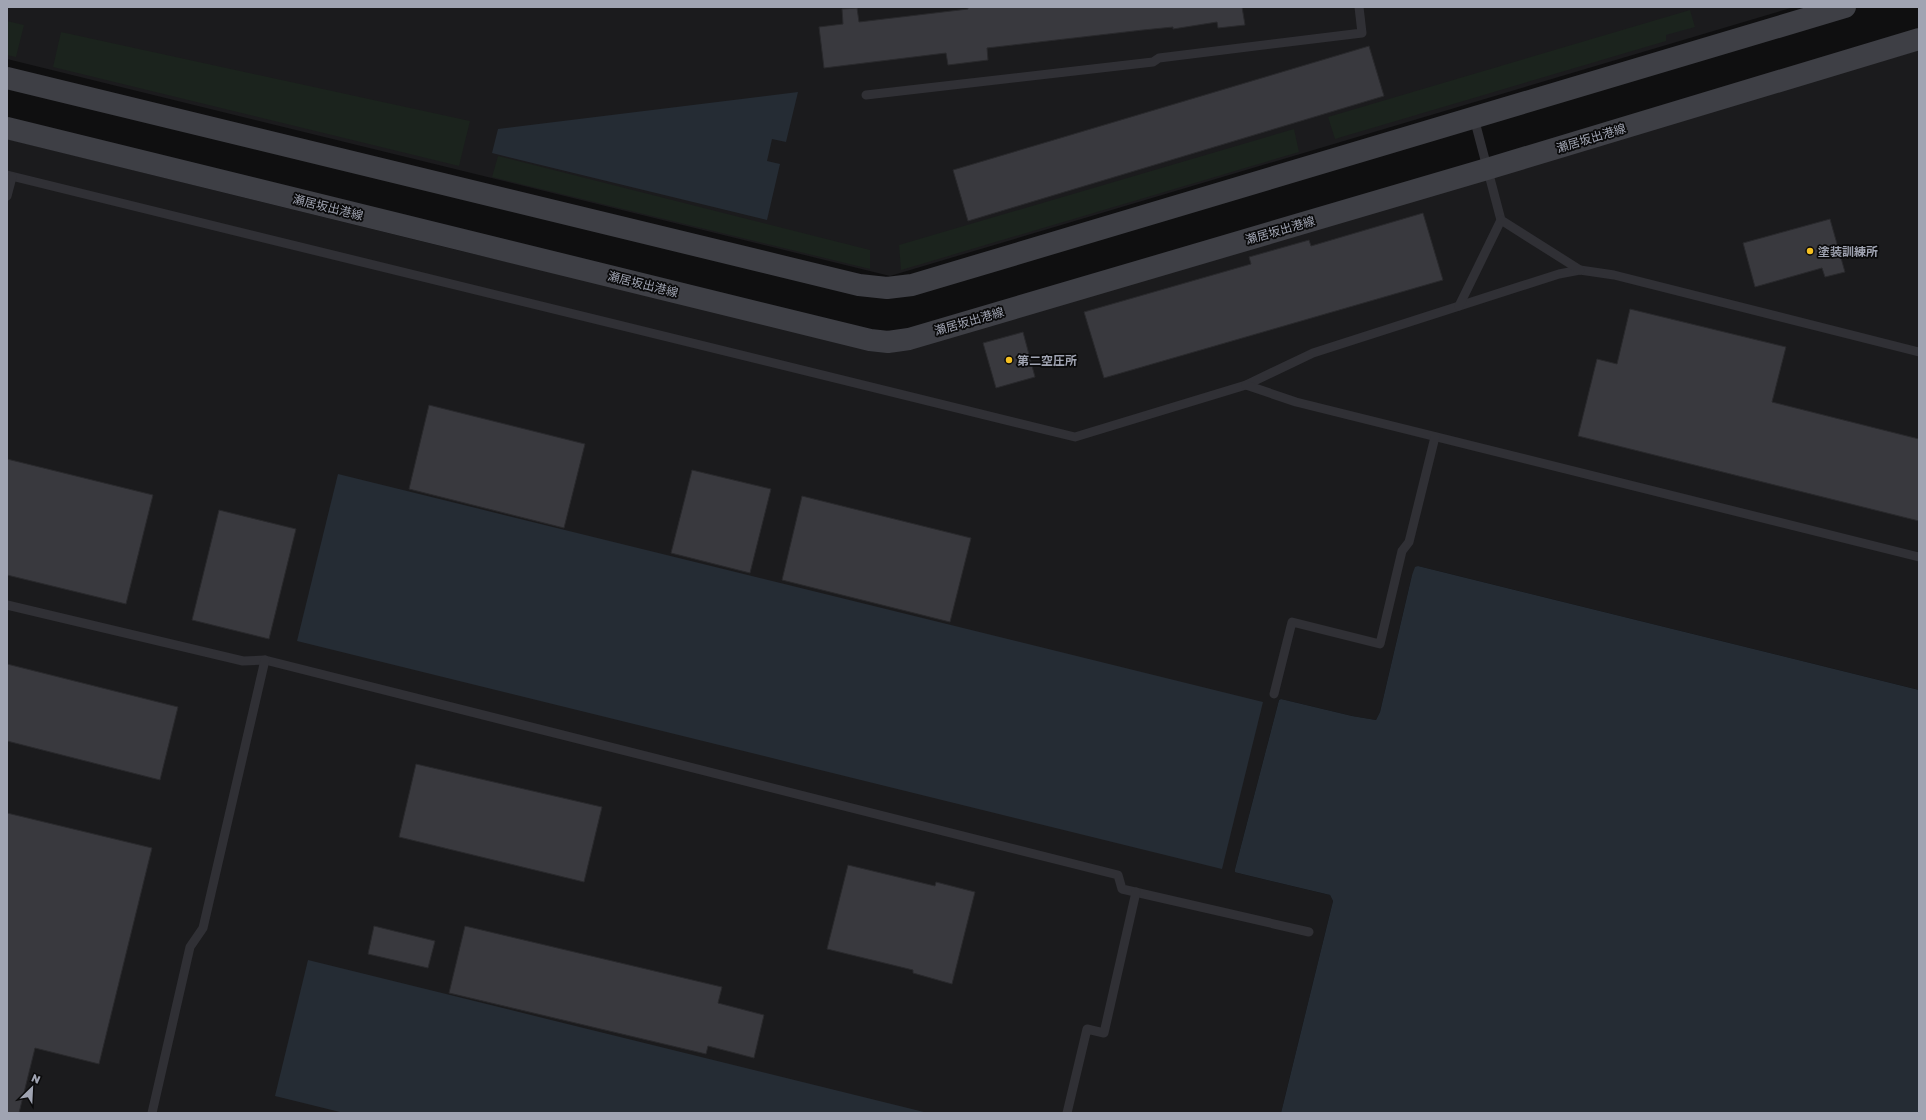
<svg xmlns="http://www.w3.org/2000/svg" width="1926" height="1120" font-family="'Golos Text','Noto Sans JP',sans-serif">
<style>
.built{fill:#1b1b1d}
.green{fill:#1b231d}
.water{fill:#252c34}
.building{fill:#39393e;stroke:#29292c}
.lines{fill:none;stroke-linecap:round;stroke-linejoin:round}
.lane{stroke:#303035;stroke-width:9}
.secondary{stroke:#3e3f45;stroke-width:22}
.poi-dot{fill:#f6c021;stroke:#0a0a0b;stroke-width:1.5}
.labels{text-anchor:middle;dominant-baseline:central;stroke-width:3.5;stroke-linejoin:round;paint-order:stroke}
.street-label{font-size:12px;fill:#a0a4b2;stroke:#0a0a0b}
.poi-label{font-size:12px;font-weight:bold;fill:#a0a4b2;stroke:#0a0a0b;text-anchor:start}
</style>
<rect width="100%" height="100%" fill="#0f0f10"/>
<!-- built -->
<g class="built">
<path d="M7,7h1787l-904,269 -883,-217z"/>
<path d="M1919,50v640l-501,-124 -6,9 -32,137 -4,8 -24,-4 -71,-17 -2,1 -44,169 3,4 92,22 3,6 -52,212h-1274v-974l446,110 437,104z"/>
</g>
<!-- green -->
<g class="green">
<path d="M1690,10l5,17 -29,8v6l-331,98 -7,-22z"/>
<path d="M7,21l17,4 -8,32 -9,-2z"/>
<path d="M61,32l409,89 -11,45 -406,-99z"/>
<path d="M1294,129l5,23 -398,118 -2,-25z"/>
<path d="M498,156l372,94v19l-378,-92z"/>
</g>
<!-- water -->
<g class="water">
<path d="M798,92l-12,50 -14,-3 -5,22 13,3 -13,56 -275,-67 6,-24z"/>
<path d="M338,474l925,228 -41,167 -925,-228z"/>
<path d="M1418,566l501,124v423h-638l52,-212 -3,-6 -92,-22 -3,-1v-3l44,-169 2,-1 71,17 24,4 4,-8 32,-137 3,-8z"/>
<path d="M308,960l620,153h-584l-69,-17z"/>
</g>
<!-- building -->
<g class="building">
<path d="M968,7h274l3,18 -27,3 -1,-6 -44,7v-2l-30,3 -156,18 1,12 -40,5 -2,-12 -122,15 -5,-41 24,-3 -1,-15 15,-1 2,14 109,-13z"/>
<path d="M1369,46l15,50 -416,125 -15,-51z"/>
<path d="M1423,213l20,67 -339,98 -20,-66 167,-48 -2,-7 60,-17 2,6z"/>
<path d="M1830,219l15,53 -20,5 -3,-9 -67,19 -12,-44z"/>
<path d="M1630,309l156,38 -14,55 147,37v82l-341,-85 19,-77 20,5z"/>
<path d="M1023,332l12,45 -39,11 -13,-45z"/>
<path d="M429,405l156,39 -21,84 -155,-39z"/>
<path d="M7,459l146,36 -27,109 -119,-29z"/>
<path d="M692,470l79,19 -21,84 -79,-20z"/>
<path d="M802,496l169,42 -21,84 -168,-42z"/>
<path d="M219,510l77,19 -27,110 -77,-19z"/>
<path d="M7,664l171,43 -18,73 -153,-39z"/>
<path d="M416,764l186,43 -18,75 -185,-45z"/>
<path d="M7,813l145,35 -53,216 -64,-16 -16,65h-12z"/>
<path d="M848,865l87,21 1,-4 39,10 -23,92 -39,-11v-3l-86,-21z"/>
<path d="M374,926l61,15 -7,27 -60,-14z"/>
<path d="M465,926l257,61 -4,16 46,12 -10,43 -46,-12 -2,8 -257,-61z"/>
</g>
<g class="lines">
<!-- lane -->
<g class="lane">
<path d="M866,95l287,-33 6,-4 203,-25 -3,-26"/>
<path d="M1474,118l27,102"/>
<path d="M7,175l1068,262 171,-52 67,-32 246,-79 21,-4 34,5 305,77"/>
<path d="M7,196l5,-19"/>
<path d="M1459,306l42,-86 79,50"/>
<path d="M1246,385l50,17 623,155"/>
<path d="M7,605l236,56 22,-1 853,215 4,14 187,43"/>
<path d="M1274,694l18,-72 88,22 22,-93 7,-9 26,-105"/>
<path d="M152,1113l38,-166 13,-19 62,-268"/>
<path d="M1067,1113l20,-84 17,4 32,-141"/>
</g>
<!-- secondary -->
<g class="secondary">
<path d="M7,78l852,207 28,3 25,-3 933,-278"/>
<path d="M7,128l863,212 18,2 21,-3 578,-170 432,-130"/>
</g>
</g>
<!-- markers -->
<g class="poi-dot">
<circle cx="1810" cy="251" r="4"/>
<circle cx="1009" cy="360" r="4"/>
</g>
<g class="labels">
<!-- street labels -->
<g class="street-label">
<text transform="translate(1591 138) rotate(-17)">瀬居坂出港線</text>
<text transform="translate(328 207) rotate(14)">瀬居坂出港線</text>
<text transform="translate(1280 230) rotate(-16)">瀬居坂出港線</text>
<text transform="translate(643 284) rotate(14)">瀬居坂出港線</text>
<text transform="translate(969 321) rotate(-16)">瀬居坂出港線</text>
</g>
<!-- poi labels -->
<g class="poi-label">
<text x="1818" y="251">塗装訓練所</text>
<text x="1017" y="360">第二空圧所</text>
</g>
</g>
<!-- border -->
<rect width="1926" height="1120" fill="none" stroke="#a0a4b2" stroke-width="16"/>
<!-- north arrow -->
<g transform="translate(32 1088) rotate(24)" stroke="#0a0a0b" stroke-width="3" paint-order="stroke">
<path d="M0-3L7 15L0 10L-7 15Z" fill="#a0a4b2"/>
<text y="-6" font-size="11" font-weight="bold" text-anchor="middle" fill="#a0a4b2">N</text>
</g>
</svg>
